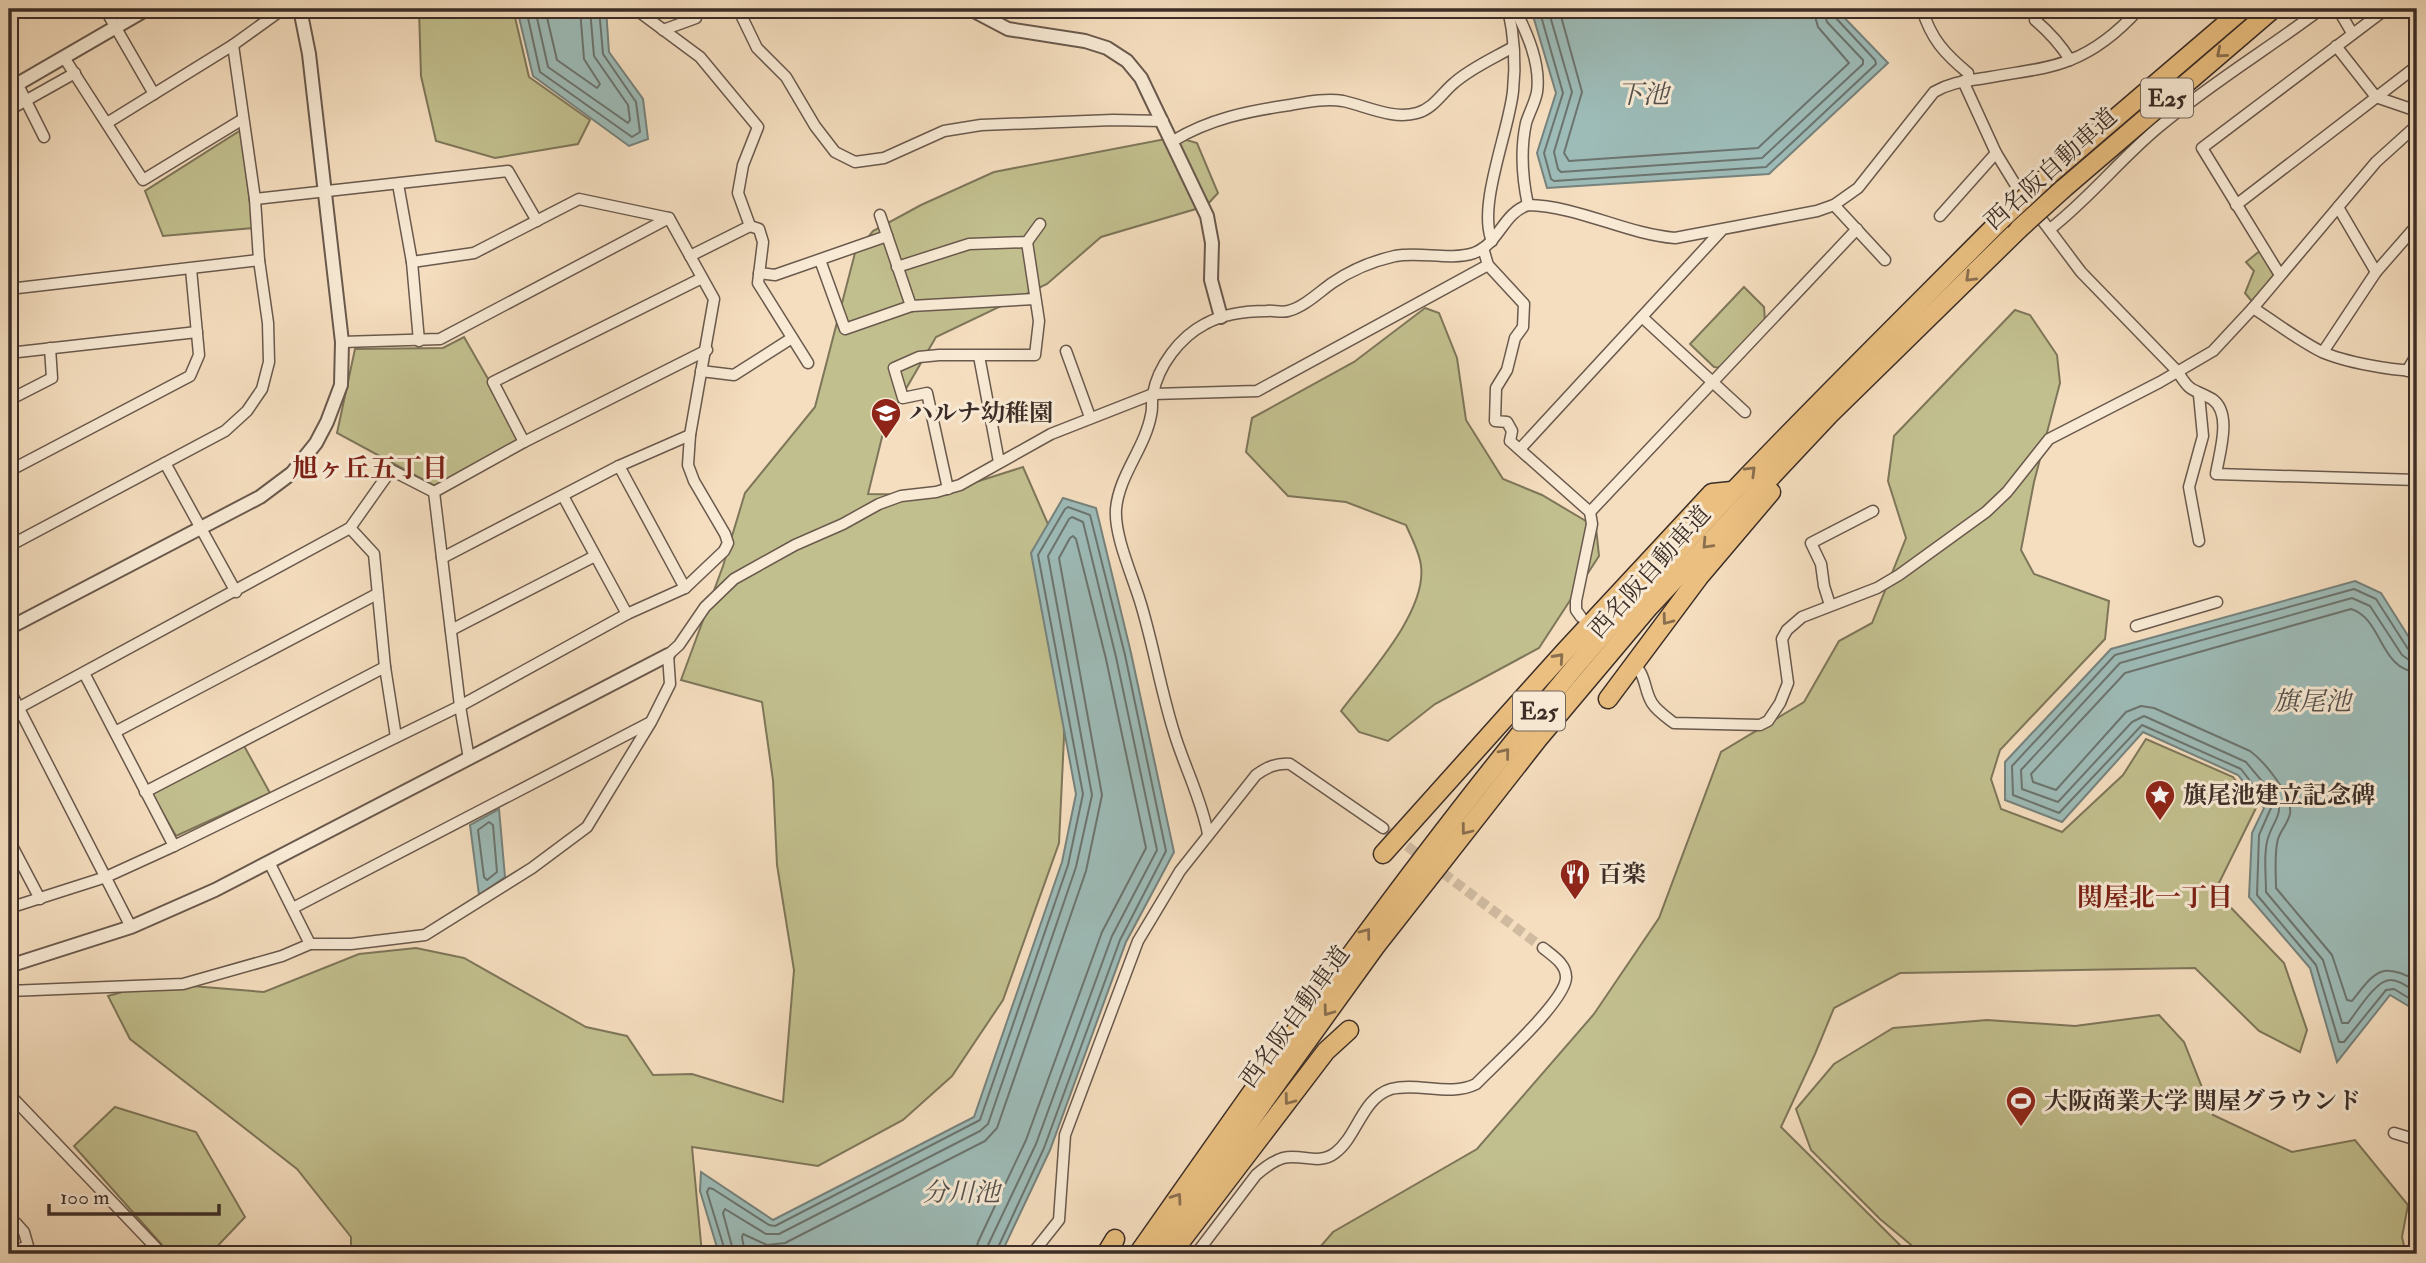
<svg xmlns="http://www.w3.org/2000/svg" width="2426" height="1263" font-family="'IM FELL Double Pica','Noto Serif JP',serif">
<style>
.green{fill:#c2bf8e;stroke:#7e765a;stroke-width:2}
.water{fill:#9dbbb7;stroke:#76827d;stroke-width:2}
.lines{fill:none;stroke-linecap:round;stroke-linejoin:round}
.shore{stroke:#6c746f;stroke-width:2}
.minor-tunnel{stroke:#d0bba1;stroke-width:10;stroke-dasharray:10 5;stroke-linecap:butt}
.minor-casing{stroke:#6a594d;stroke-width:13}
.tertiary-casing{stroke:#6a594d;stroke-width:16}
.motorway-casing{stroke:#3b2d27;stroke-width:21}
.minor{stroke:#f8ead5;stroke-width:10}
.tertiary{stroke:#f8ead5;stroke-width:12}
.motorway{stroke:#eabf80;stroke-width:18}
.motorway-bridge-casing{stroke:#3b2d27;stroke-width:21;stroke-linecap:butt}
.motorway-bridge{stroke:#eabf80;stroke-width:18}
.oneway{stroke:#8a6f4f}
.labels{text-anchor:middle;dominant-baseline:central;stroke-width:6;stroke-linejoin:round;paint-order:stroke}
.shield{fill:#f8ead5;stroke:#74665b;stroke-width:2}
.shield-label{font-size:23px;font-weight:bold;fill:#3b2d27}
.street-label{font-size:24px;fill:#3b2d27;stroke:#f8ead5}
.poi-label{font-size:24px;font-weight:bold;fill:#3b2d27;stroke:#f8ead5;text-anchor:start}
.water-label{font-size:26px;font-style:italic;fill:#54504b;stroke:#f8ead5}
.neighbourhood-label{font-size:26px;font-weight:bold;fill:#7a1f14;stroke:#f8ead5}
</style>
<rect width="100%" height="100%" fill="#f5debf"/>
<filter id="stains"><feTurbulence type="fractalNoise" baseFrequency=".00286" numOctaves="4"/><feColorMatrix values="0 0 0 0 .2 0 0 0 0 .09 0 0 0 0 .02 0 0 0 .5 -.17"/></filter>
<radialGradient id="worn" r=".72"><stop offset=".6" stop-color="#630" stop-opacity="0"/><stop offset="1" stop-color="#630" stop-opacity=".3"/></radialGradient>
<!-- green -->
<g class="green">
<path d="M419,9h88l7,4 15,64 61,43 -12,24 -83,14 -59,-17 -15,-65z"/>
<path d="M241,130l12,98 -90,8 -18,-45z"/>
<path d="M1176,137l21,6 21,50 -12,13 -105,31 -54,47 -111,53 -51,88 -17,69 67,1 88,-28 28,64 12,103 1,103 -5,106 -56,157 -51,76 -49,44 -85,46 -126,-19 10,107h-351v-17l-54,-68 -167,-130 -22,-43 47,-13 109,9 95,-38 57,-6 48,10 122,69 41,9 26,39 39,-1 91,28 11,-132 -17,-105 -4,-85 -11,-78 -81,-22 42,-114 22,-73 70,-86 40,-154 18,-22 48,-26 73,-33z"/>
<path d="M2261,250l15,24 -22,30 -9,-11 9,-22 -8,-9z"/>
<path d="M1744,287l20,20 1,14 -43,47 -8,-1 -24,-23z"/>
<path d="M1425,308l14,5 18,45 9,62 37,59 39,16 54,32 3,29 -60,92 -104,56 -47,37 -29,-9 -18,-21c27,-36 86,-99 80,-145 -1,-13 -10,-29 -15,-41l-60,-23 -58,-6 -42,-44 6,-34 102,-56z"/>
<path d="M2015,310l15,5 27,40 3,28 -26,99 -13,68 13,24 75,27 -4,38 -105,111 -9,29 10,30 61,23 61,-57 23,-36 87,38 23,31 -41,83 69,72 23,67 -7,22 -41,-21 -64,-63 -295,5 -66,35 -19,46 -34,73 128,127h-595l19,-22 144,-83 117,-135 65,-96 62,-166 83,-50 35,-61 33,-18 34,-85 -18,-57 6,-45z"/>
<path d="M464,337l59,103 -88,46 -98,-53 18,-84 88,-1z"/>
<path d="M243,744l27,49 -94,43 -24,-42z"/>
<path d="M2159,1015l25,27 29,73 79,37 63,-12 53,65 -6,32 4,17h-484l-42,-35 -69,-69 -15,-41 38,-45 59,-36 94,-8 88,6z"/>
<path d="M115,1107l81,25 49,85 -35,37h-40l-96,-108z"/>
</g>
<!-- water -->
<g class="water">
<path d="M517,9h89l3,43 34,47 5,40 -19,7 -96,-70z"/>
<path d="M1531,9h305l52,54 -119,111 -222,14 -10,-35 19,-60z"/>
<path d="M1063,498l33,10 35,145 43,199 -48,90 -76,208 -49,104h-282l-19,-63 1,-19 72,48 201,-103 88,-255 14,-68 -45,-241z"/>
<path d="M2355,581l26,12 36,57v361l-27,-16 -53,67 -27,-94 -61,-71 3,-64 12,-25 -26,-33 -95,-43 -81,90 -57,-22v-38l106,-113z"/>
<path d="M499,809l6,68 -26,18 -9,-70z"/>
</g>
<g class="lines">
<!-- shore -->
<g class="shore">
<path d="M526,9l14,63 92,65 8,-5 -4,-30 -33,-48 -4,-45"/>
<path d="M535,9l13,58 80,56 2,-3 -2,-15 -34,-49 -4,-47"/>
<path d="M545,9l12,51 40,28 3,-4 -16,-25 -4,-50"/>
<path d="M1539,9l24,84 -19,60 7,26 3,2 212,-14 110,-103 -1,-4 -41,-44 -2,-7"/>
<path d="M1548,9l24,83 -18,60 4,17 3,3 201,-14 101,-94v-4l-36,-38 -4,-13"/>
<path d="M1559,9l23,83 -18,61 5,8 189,-13 91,-85 -31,-36 -5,-18"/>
<path d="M2417,652l-9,-3 -32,-50 -22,-10 -239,66 -103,111 1,29 46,18 83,-88 99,44 30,39 -12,27 -2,60 59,70 23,77h5l42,-52 8,-1 23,14"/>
<path d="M2417,661l-8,-1 -7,-5 -32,-49 -18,-8 -232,65 -99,107 1,19 36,13 74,-80 12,-6 102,46 30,36c8,14 -2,23 -7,37 -6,15 -3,40 -3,57l57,68 19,63h6c9,-11 28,-44 43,-43 9,0 19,8 26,13"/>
<path d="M2417,672c-37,-2 -35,-54 -66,-63l-226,64 -94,101 2,8 23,8 70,-78 15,-6 13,2 96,43c14,10 43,45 40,63 -2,9 -9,16 -12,25 -4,14 -2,34 -2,49l56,67 15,45 5,1c22,-28 29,-41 65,-20"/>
<path d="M489,822l4,3 4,47 -10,8 -3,-3 -6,-47z"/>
<path d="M726,1254l-19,-62 2,-4 4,1 56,36 6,1 205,-106 88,-255 15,-71 -45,-239 27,-46 3,-2 22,8 35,140 41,196 -46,89 -76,208 -49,106"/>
<path d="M734,1254l-11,-41 2,-4 41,25h13l201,-103 8,-7 88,-257 16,-72 -44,-239 21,-37 3,-2 11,5 33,135 41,193 -45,86 -76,208 -48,101 -2,9"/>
<path d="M745,1254l-3,-17 1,-3 24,11 18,-2 200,-102 12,-13 89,-257 16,-76 -43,-237 11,-20 3,-2 3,3 30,120 40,189 -44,84 -76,208 -48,102 -3,12"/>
</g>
<!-- minor-tunnel -->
<path class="minor-tunnel" d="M1383,828l160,120"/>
<!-- minor casing -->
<g class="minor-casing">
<g id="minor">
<path d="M105,9l49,85"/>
<path d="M642,9v5l58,43 58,70 -15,38 -5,28 12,33 9,3 4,13 -5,41 50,80"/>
<path d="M741,9l1,8 15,31 29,29 29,49 20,26 20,10 29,-4 60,-27 37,-6 132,-5 50,1"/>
<path d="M1515,9c12,24 26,55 22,83 -2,11 -8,21 -11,31 -6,28 -4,54 2,82"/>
<path d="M1922,9c9,30 23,45 46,64l1,8"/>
<path d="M2338,9l14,24"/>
<path d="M2035,20c14,12 26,25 35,40"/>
<path d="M663,30l33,-12"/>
<path d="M2336,46l40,51 41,14"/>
<path d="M65,59l78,121 100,-61"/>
<path d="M9,74l9,11 26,52"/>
<path d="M1963,81l33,72 19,31 66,88 97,100c13,22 15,16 34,27 21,14 7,55 4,75l201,6"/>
<path d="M9,110l66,-37"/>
<path d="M107,123l126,-78 50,-36"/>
<path d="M1173,141c36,-22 75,-30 117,-36 17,-3 36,-7 53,-4 23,5 50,19 74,12 16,-4 25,-20 37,-30 17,-15 40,-25 59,-36"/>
<path d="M398,184l14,78 7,79"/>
<path d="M255,199l253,-28 29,50"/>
<path d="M1834,205l51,55"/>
<path d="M2236,205l181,-139"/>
<path d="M2338,207l38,65"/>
<path d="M880,215l31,91"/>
<path d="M1940,216l56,-63"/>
<path d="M2050,229c40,-31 71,-71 110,-103 51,-43 108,-77 161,-117"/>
<path d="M1492,241c-15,-35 17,-110 21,-150 3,-28 1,-56 -5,-82"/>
<path d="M1483,248l5,17 36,39 -1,23 -8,11 -8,32 -11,18 -1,33 12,1 5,9 -2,10 80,71 2,12 -16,77v9l5,7"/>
<path d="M690,256l60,-30"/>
<path d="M820,260l25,69 66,-23 124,-7"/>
<path d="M897,267l72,-23 58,-2 13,-18"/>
<path d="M759,273l16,2 112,-39"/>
<path d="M2280,275l-78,-127 184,-139"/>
<path d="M9,289l250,-29"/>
<path d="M2253,308c22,14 45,32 69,44 20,9 73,20 95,18"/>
<path d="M1642,317l103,95"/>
<path d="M342,342l98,-3 229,-121"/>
<path d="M1066,351l24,66"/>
<path d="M2323,352l53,-80 41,-47"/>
<path d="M9,353l188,-21"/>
<path d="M979,356l20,106"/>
<path d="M701,371l33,4 58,-37"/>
<path d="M2407,371l10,-17"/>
<path d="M9,400l43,-22 -2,-30"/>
<path d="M524,442l-31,-60 209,-104"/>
<path d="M1520,449l201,-218"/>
<path d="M165,463l71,129"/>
<path d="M619,466l66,122"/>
<path d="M9,471l181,-95 9,-21 -8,-86"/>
<path d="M948,489l-21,-96 -24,5 -9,-30 25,-11 20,-2h96l4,-34 -12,-79"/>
<path d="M434,492l90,-50 183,-92"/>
<path d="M434,492l26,214 9,53"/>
<path d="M563,496l64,118"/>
<path d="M1590,512l267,-283"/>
<path d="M350,528l24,26 11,113 11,70"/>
<path d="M2199,541l-10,-54 14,-51 -4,-41"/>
<path d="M9,546l216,-115 22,-20 15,-22 7,-27 -1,-39 -9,-63 -4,-61 -22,-154"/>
<path d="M442,558l177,-92 71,-31"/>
<path d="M1830,605l-6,-19 -3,-22 -10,-21 62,-32"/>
<path d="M2136,626l81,-24"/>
<path d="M451,630l144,-74"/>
<path d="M1639,670c7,10 6,22 13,33 5,8 14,14 22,20l86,2 8,-4 12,-18 8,-20 -6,-44 5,-9 15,-13 75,-29 22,-13 87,-63 21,-20 42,-53 111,-57 53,-31 40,-43 123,-146 41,-37"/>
<path d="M84,673l90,173"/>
<path d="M9,689l122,238"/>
<path d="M9,713l341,-185 41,-58 43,22"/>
<path d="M115,732l262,-138"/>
<path d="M145,792l240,-125"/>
<path d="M1208,834c-7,-37 -25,-70 -35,-105 -13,-42 -20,-86 -33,-128 -8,-26 -26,-66 -24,-92 3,-34 29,-61 35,-94 2,-7 0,-14 2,-21 5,-28 27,-57 52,-70 18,-10 42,-13 62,-13 6,-1 14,2 21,0 16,-4 30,-18 44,-28 19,-13 41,-22 63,-27 26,-5 54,5 79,-3 25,-9 29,-40 54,-48 50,1 98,29 147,33l142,-27 17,-6 24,-17 76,-96c19,-11 35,-11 57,-15 25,-5 55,-7 79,-17 26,-10 51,-31 69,-51"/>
<path d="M9,840l31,59"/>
<path d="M269,862l41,82"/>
<path d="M9,908l97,-31 68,-31 286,-140 167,-92 58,-26 39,-37 4,-8 -3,-9 -31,-53 -6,-16 2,-30 24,-136 -45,-81 -90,-19 -105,54 -62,9"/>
<path d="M293,908l356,-185"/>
<path d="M9,991l174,-7 99,-28 28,-12h41l74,-9 107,-67 55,-41 64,-105 19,-38 -2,-29 11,-10 26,-38 29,-28 61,-34 48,-21 36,-20 22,-8 35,-4 24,-7 91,-51 102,-40 104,-3 231,-126"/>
<path d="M9,1094l153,160"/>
<path d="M2394,1133l23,7"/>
<path d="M9,1222l7,1 8,9 4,14 -19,7"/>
<path d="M1032,1254l27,-34 6,-85 73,-194 42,-70 76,-96c11,-8 20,-12 34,-11l93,64"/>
<path d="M1196,1254l60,-79c8,-7 17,-14 27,-17 18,-5 35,8 52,-5 22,-16 27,-55 56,-64 27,-7 59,8 85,-5 18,-19 91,-84 90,-107 0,-13 -13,-21 -23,-29"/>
</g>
</g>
<!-- tertiary casing -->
<g class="tertiary-casing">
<g id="tertiary">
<path d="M970,9l38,20 77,12 22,7 20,13 14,17 66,138 5,27 -1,37 10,37"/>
<path d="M9,89l138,-80"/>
<path d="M9,628l251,-131 32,-24 24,-30 11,-21 14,-37 1,-43 -33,-288 -9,-45"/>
<path d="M9,966l122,-39 84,-37 453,-235"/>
</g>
</g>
<!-- motorway casing -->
<g class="motorway-casing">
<g id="motorway">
<path d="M2049,175l194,-166"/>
<path d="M2063,189l210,-180"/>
<path d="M1608,699l91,-122 72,-85"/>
<path d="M1383,854l183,-204 146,-157 20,-2"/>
<path d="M1175,1249l151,-198 23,-21"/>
<path d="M1106,1254l9,-15"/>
<path d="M1138,1254c140,-200 280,-400 437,-587 133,-158 281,-301 426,-447"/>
<path d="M1158,1254l111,-160 106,-147 163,-208 111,-132 180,-192 190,-186"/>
</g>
</g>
<!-- minor -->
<use href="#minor" class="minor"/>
<!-- tertiary -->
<use href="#tertiary" class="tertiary"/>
<!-- motorway -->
<use href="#motorway" class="motorway"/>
<!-- motorway-bridge casing -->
<g class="motorway-bridge-casing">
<g id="motorway-bridge">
<path d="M2001,220l48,-45"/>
<path d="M2019,229l44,-40"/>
</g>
</g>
<!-- motorway-bridge -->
<use href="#motorway-bridge" class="motorway-bridge"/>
</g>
<!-- one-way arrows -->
<defs><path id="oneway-chevron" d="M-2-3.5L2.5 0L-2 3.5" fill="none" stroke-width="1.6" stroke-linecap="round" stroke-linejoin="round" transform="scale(1.75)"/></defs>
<g class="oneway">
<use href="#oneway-chevron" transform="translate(2221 53) rotate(140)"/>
<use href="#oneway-chevron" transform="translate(1970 277) rotate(136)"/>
<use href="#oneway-chevron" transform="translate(1751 471) rotate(-45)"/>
<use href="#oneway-chevron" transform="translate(1707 544) rotate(133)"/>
<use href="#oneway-chevron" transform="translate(1667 620) rotate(127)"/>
<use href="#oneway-chevron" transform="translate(1559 658) rotate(-48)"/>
<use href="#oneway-chevron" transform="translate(1505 753) rotate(-51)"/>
<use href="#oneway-chevron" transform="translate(1466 830) rotate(128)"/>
<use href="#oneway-chevron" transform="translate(1366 933) rotate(-53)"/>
<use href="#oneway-chevron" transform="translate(1328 1011) rotate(126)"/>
<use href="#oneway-chevron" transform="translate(1289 1100) rotate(127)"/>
<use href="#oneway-chevron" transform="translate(1177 1198) rotate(-55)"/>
</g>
<!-- icons -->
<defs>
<g id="school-pin" transform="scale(1.575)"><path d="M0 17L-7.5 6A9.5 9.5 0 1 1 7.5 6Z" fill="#8f2418" stroke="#f8ead5"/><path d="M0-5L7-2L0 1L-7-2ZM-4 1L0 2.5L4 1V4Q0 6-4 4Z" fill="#fff"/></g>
<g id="sight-pin" transform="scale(1.575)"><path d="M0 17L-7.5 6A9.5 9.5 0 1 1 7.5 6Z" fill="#8f2418" stroke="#f8ead5"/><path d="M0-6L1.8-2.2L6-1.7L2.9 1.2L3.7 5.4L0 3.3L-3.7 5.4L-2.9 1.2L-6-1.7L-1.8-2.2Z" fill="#fff"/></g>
<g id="restaurant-pin" transform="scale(1.575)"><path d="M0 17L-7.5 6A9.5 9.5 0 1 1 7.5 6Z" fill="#8f2418" stroke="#f8ead5"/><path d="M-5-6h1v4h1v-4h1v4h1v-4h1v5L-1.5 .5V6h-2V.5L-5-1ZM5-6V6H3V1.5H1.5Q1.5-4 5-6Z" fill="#fff"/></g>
<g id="stadium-pin" transform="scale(1.575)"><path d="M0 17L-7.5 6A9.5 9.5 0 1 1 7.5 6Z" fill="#8f2418" stroke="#f8ead5"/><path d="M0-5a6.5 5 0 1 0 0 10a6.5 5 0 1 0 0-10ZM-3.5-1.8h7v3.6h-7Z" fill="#fff"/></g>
</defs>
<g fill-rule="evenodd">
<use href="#school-pin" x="886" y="413"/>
<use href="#sight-pin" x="2160" y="795"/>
<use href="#restaurant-pin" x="1575" y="874"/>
<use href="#stadium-pin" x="2021" y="1101"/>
</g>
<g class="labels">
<!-- shield labels -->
<g class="shield">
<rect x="2141" y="78.5" width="52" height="39" rx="5"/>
<rect x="1513" y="691.5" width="52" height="39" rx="5"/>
</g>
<g class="shield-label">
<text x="2167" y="98">E25</text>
<text x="1539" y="711">E25</text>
</g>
<!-- street labels -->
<g class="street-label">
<text transform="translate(2051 169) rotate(-42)">西名阪自動車道</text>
<text transform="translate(1650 572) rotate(-48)">西名阪自動車道</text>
<text transform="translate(1295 1017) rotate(-54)">西名阪自動車道</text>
</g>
<!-- poi labels -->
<g class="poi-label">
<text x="909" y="413">ハルナ幼稚園</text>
<text x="2183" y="795">旗尾池建立記念碑</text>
<text x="1598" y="874">百楽</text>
<text x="2044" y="1101">大阪商業大学 関屋グラウンド</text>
</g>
<!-- water labels -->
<g class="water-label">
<text x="1643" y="95">下池</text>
<text x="2312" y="702">旗尾池</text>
<text x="961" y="1193">分川池</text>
</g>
<!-- neighbourhood labels -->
<g class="neighbourhood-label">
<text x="370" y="469">旭ヶ丘五丁目</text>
<text x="2155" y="898">関屋北一丁目</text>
</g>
</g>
<!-- margin -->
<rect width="2426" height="1263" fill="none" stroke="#f5debf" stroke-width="35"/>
<rect x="10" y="10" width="2405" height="1242" fill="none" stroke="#3b2d27" stroke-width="3.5"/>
<rect x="18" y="18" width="2391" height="1228" fill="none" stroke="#3b2d27" stroke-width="2"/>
<!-- scale -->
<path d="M49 1204v10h170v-10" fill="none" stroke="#3b2d27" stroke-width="3.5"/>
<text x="60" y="1204" font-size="21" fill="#3b2d27" stroke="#f8ead5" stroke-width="5" paint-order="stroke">100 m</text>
<rect width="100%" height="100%" filter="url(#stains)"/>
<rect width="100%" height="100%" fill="url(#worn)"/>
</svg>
